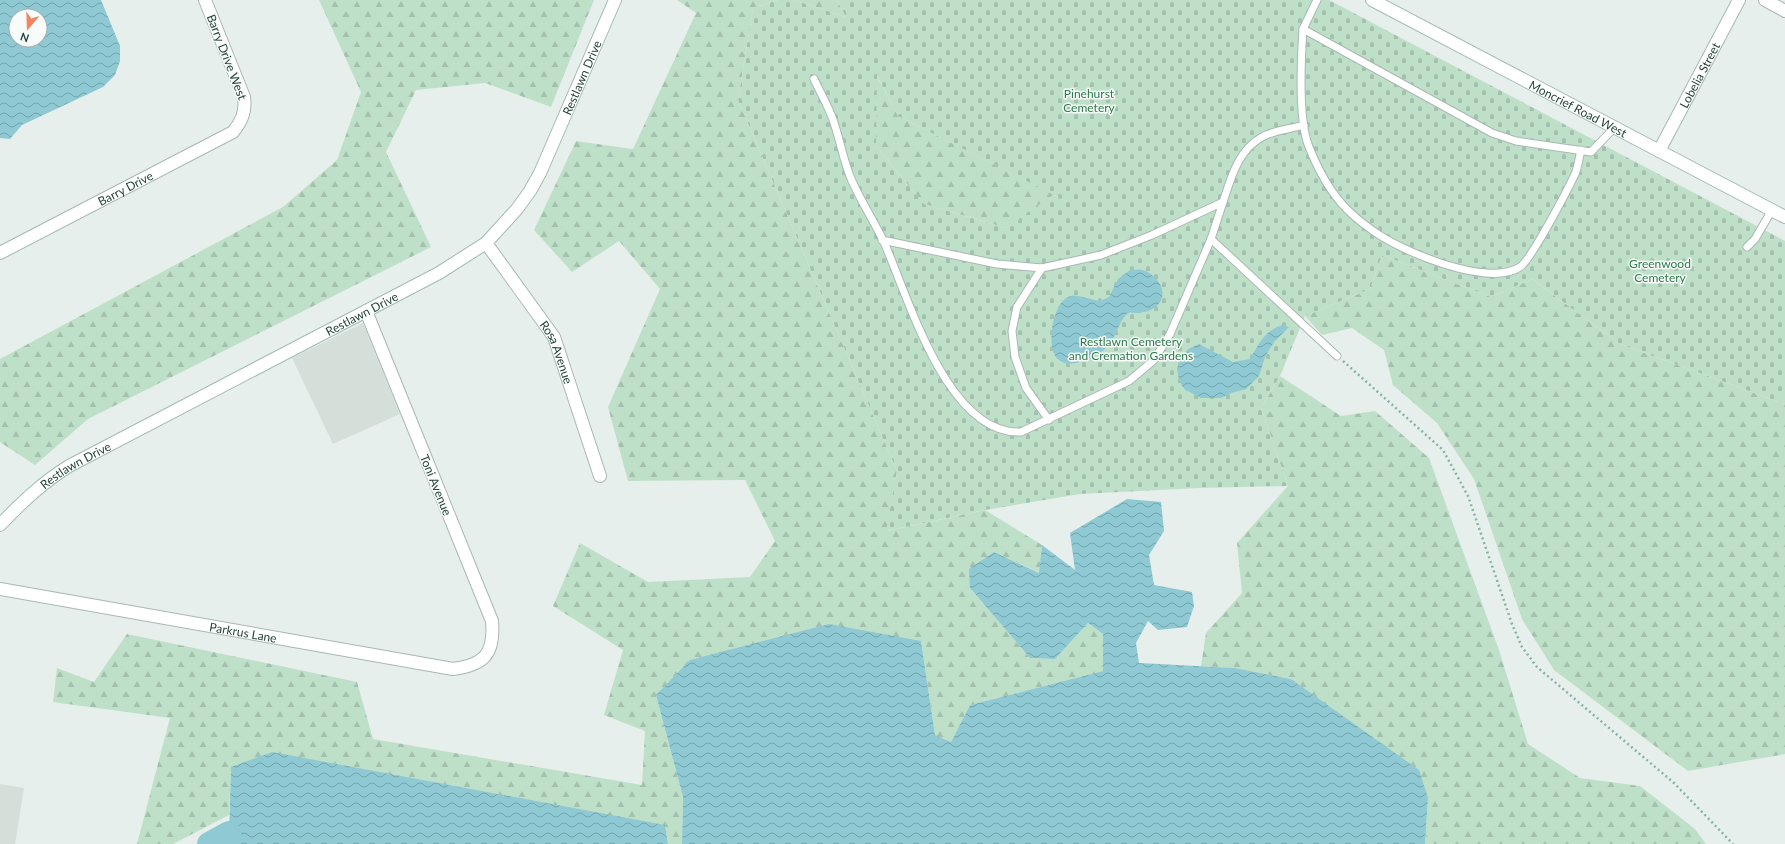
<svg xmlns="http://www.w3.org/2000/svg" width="1785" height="844" font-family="Lato,sans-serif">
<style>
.built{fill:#d4dfda}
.forest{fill:url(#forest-firs)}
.cemetery{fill:url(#cemetery-stones);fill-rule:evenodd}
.water{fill:url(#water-waves);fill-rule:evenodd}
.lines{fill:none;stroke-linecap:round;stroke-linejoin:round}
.river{stroke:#8ec9d4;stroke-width:24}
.lane-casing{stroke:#a8b8b2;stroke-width:9}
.street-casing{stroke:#a8b8b2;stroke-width:14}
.secondary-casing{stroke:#a4bbb3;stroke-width:14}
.path{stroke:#86b3a5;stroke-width:2.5;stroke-dasharray:2 3;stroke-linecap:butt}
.lane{stroke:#fff;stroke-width:7}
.street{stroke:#fff;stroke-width:12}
.secondary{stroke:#fff;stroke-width:12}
.labels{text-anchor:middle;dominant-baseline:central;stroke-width:3;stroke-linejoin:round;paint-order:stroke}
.street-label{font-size:12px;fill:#24423a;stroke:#f7fbf9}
.park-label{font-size:12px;fill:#2d7a4b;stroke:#f7fbf9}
</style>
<defs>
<pattern id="forest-firs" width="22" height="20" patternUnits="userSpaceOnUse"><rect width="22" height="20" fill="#bfe0c8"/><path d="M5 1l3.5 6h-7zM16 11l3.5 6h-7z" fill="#a4c1ad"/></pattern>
<pattern id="cemetery-stones" width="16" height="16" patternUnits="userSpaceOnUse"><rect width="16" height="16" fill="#bfe0c8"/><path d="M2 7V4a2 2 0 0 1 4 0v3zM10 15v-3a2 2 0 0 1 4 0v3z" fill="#a4c1ad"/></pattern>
<pattern id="water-waves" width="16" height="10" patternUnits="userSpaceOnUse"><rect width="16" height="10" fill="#8ec9d4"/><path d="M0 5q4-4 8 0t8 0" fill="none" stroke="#74a5ad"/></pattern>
</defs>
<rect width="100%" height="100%" fill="#e6efeb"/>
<!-- built -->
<g class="built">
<path d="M363,323l37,91 -67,30 -41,-86z"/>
<path d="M0,784l24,4 -9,56h-15z"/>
</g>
<!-- forest -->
<g class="forest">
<path d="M319,0h275l-43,107 -66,-24 -69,7 -30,62 45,95 -343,172 -53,46 -35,-23v-83l283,-152 54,-47 24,-68z"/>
<path d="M677,0h101l-25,8 -15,92 159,371 -10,60 98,-21 57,35 -2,28 -46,-21 -24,36 60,70 25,1 33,-36 15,11v37l-133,34 -19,37 -16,-7 -14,-94 -265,54 27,102 -1,47h-14l-3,-19 -434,-58 -2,48 -56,29h-36l33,-126 -117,-16 4,-34 37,14 33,-48 230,48 16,57 269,46 3,-54 -41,-16 19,-65 -70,-44 27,-63 68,39 102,-5 25,-36 -30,-61 -117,1 -20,-74 52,-118 -41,-48 -47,31 -38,-42 42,-89 57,8 63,-136z"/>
<path d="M794,0h43l9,17z"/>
<path d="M876,74l22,42 157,79 -49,33 -82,-24 -48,-58z"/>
<path d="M1382,255l109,42 41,-18 88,65 165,60v350l-97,17 -134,-101 -32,-51 -48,-140 -37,-56 -44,-38 -9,-35 -32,-22 -30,7 -17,-19 65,-27z"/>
<path d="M1280,376l61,40 34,-5 54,47 70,192 29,94 52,34 60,8 55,43 11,15h-281l3,-46 -137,-119 -56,-11 -34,-2 5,-33 36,-40 -5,-50 51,-57 -27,-78z"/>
</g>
<!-- cemetery -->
<path class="cemetery" d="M778,0h16l52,17 -9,-17h492l456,241v163l-165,-60 -88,-65 -41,18 -109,-42 -12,34 -65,27 -25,60 -19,32 27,78 -89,2 -119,6 -95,16 -99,21 11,-60 -159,-371 15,-92zM877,75l21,41 172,87 -17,-8 -47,33 -82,-24 -48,-58z"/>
<!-- water -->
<g class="water">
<path d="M0,0h101l19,46v15l-5,14 -12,12 -81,38 -12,14 -10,-1zM16,16h24v24h-24z"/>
<path d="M1130,270c4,0 8,-1 12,0 14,3 28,22 16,35 -6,6 -15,8 -23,8 -2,0 -4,-1 -6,0 -7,2 -14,24 -19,31 -8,9 -20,15 -31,18 -8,2 -13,3 -20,-2 -14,-10 -7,-56 9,-63 9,-4 22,3 32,4l9,-4 9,-18z"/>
<path d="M1284,325l5,2 -15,15 -9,15 -6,19 -13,13 -15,4 -10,5h-20l-17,-9 -5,-9 -2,-12 5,-11 6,-8 11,-5 34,18 17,-3c9,-15 15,-30 34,-34z"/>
<path d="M1127,499l34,3 3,29 -15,24 5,30 38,7 2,14 -7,21 -29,3 -10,-9 -12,22 3,20 96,5 56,11 128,91 9,28 -3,46h-743l1,-47 -27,-102 34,-35 139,-36 92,17 14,94 16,7 19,-37 133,-34v-37l-15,-11 -33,36 -25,-1 -60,-70 -1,-19 25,-17 45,21 3,-28 33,25 -5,-37z"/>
<path d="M272,752l393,73 3,19h-434l-5,-11 2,-66z"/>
</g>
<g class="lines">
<!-- river -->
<path class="river" d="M209,844l20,-11"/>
<!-- lane casing -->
<g class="lane-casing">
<g id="lane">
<path d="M1317,0l-14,29 189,104 24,8 75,11 24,-25"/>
<path d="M1303,29c-2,30 -5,91 6,118 8,20 19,41 33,57 8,9 20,19 30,26 28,21 116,58 148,37 11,-7 48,-78 55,-93 3,-7 4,-16 6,-24"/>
<path d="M814,79c6,13 13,25 18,38 8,21 11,44 20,64 9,20 21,39 31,59 25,55 63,195 138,192l108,-51 25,-21 16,-26 41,-95 126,117"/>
<path d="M1223,202c8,-24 15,-52 39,-65 12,-7 29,-8 42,-12"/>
<path d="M882,240l115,24 45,4 59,-13 51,-20 71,-33 -12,37"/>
<path d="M1747,247l8,-8 17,-29"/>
<path d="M1042,268l-25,39 -5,24 3,26 11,31 23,32"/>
</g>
</g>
<!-- street casing -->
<g class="street-casing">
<g id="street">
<path d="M1765,0l20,11"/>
<path id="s1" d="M1659,151l80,-151"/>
<path id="s2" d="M486,243l68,94 46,139"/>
<path id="s3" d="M0,253l233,-121c9,-11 13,-21 11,-35l-39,-97"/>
<path id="s4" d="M0,589l453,80c31,-4 42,-15 39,-48l-126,-310"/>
</g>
</g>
<!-- secondary casing -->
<g class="secondary-casing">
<g id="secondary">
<path id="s5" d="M1372,0l413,217"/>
<path id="s6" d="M0,525c22,-23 42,-42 69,-59l370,-193 47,-30 31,-34 13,-18 10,-18 75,-173"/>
</g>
</g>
<!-- path -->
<path class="path" d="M1343,361l100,89 25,46 44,128 10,23 15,20 137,116 59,61"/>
<!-- lane -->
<use href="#lane" class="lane"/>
<!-- street -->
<use href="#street" class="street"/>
<!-- secondary -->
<use href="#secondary" class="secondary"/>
</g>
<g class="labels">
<!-- street labels -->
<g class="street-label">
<text transform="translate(227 57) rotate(69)">Barry Drive West</text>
<text stroke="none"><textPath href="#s1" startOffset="86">Lobelia Street</textPath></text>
<text stroke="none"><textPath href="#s6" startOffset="757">Restlawn Drive</textPath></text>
<text stroke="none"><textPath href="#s5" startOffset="233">Moncrief Road West</textPath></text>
<text stroke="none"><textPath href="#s3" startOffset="141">Barry Drive</textPath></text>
<text stroke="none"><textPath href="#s6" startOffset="421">Restlawn Drive</textPath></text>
<text stroke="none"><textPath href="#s2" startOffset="131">Rosa Avenue</textPath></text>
<text stroke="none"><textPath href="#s6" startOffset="97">Restlawn Drive</textPath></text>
<text transform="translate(436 485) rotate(68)">Toni Avenue</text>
<text stroke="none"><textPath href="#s4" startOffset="247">Parkrus Lane</textPath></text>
</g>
<!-- park labels -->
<g class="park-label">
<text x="1089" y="93">Pinehurst<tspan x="1089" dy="14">Cemetery</tspan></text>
<text x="1660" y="263">Greenwood<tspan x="1660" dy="14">Cemetery</tspan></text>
<text x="1131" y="341">Restlawn Cemetery<tspan x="1131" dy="14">and Cremation Gardens</tspan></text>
</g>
</g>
<!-- north arrow -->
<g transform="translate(28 28) rotate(199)"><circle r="19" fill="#f7fbf9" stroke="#a3b1ad"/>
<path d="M0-3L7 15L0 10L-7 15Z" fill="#f4845f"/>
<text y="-6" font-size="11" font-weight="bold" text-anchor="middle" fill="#24423a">N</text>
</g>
</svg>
